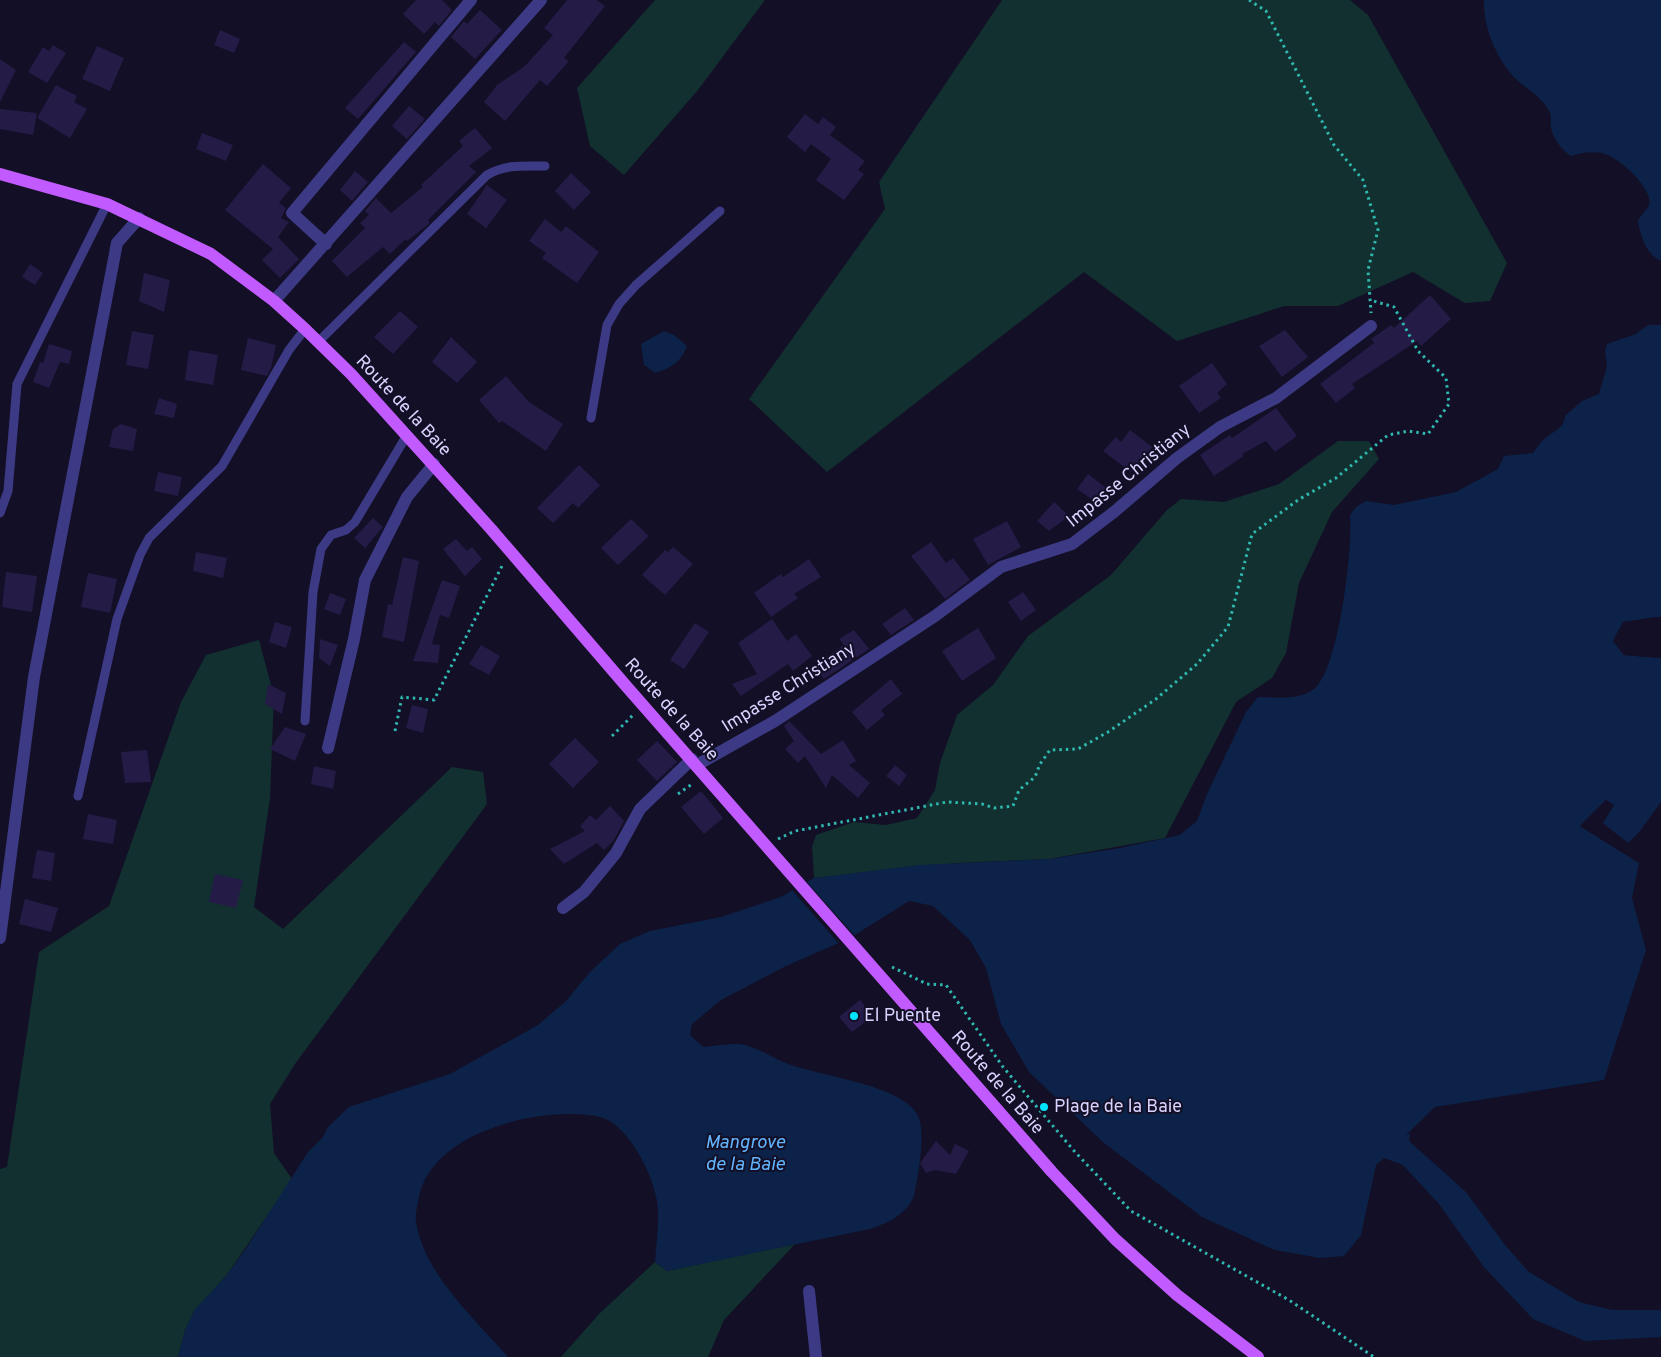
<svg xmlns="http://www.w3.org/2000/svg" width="1661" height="1357" font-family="Overpass,sans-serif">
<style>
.green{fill:#12302f}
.water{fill:#0c2248}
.pier{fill:#130f26}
.building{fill:#241b47}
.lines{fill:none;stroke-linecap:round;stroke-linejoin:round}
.path{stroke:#2fb8b0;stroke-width:3;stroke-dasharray:2.5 4;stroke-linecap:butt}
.service{stroke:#3d3a85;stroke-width:9}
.minor{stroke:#3d3a85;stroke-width:12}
.primary{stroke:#c25bff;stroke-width:12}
.poi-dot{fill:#00e5ff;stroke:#130f26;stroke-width:2}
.labels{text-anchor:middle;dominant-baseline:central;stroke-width:4;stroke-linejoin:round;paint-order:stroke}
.street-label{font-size:18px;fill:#d9d4ff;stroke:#130f26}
.poi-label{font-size:18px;fill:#d9d4ff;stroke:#130f26;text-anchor:start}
.water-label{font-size:19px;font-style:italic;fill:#62b6ff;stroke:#130f26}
</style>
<rect width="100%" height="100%" fill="#130f26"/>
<!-- green -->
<g class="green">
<path d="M655,0h110l-67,90 -74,85 -34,-29 -13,-58z"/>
<path d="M1002,0h348l18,15 139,248 -17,38 -25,2 -52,-31 -75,34h-54l-107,35 -93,-69 -257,200 -78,-73 136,-190 -6,-27z"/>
<path d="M1338,441h31l10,18 -47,53 -33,71 -13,70 -14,25 -36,24 -71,136 -116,21 -91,4 -144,15 -2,-31 4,-12 38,-13 32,3 31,-7 18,-28 5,-27 17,-48 36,-30 35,-49 83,-61 56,-65 14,-11 43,3 55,-18z"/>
<path d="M259,640l15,56 -4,102 -16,109 29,22 169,-162 31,5 4,32 -192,260 -25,40 4,49 18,26 -65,96 -32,35 -10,20 -7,27h-178v-188l7,-2 32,-215 70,-46 72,-204 25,-47z"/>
<path d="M795,1244l-71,76 -16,37h-147l38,-43 56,-52 12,9z"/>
</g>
<!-- water -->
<g class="water">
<path d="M1484,0h177v261c-16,-8 -20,-24 -23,-40 2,-5 9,-11 11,-16 5,-17 -33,-50 -47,-52 -11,-2 -22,0 -31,3 -9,-6 -18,-17 -20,-28 -1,-5 1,-11 -1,-15 -6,-14 -22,-23 -33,-33 -20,-19 -34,-53 -33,-80z"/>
<path d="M1648,325h13v292l-38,5 -10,19 11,14 37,3v144l-21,29 -12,12 -26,-20 12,-18 -8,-5 -26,26 59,37 -7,35 14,52 -42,130 -169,27 -30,29 5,-3 -1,8 57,51 39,53 24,27 50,30 33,8h49v27l-76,4 -52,-22 -49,-52 -45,-63 -36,-39 -19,-7 -8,7 -15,70 -17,21 -24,2 -45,-8 -73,-33 -98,-74 -75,-71 -28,-48 -15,-56 -16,-28 -37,-34 -24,-5 -59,37 -64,28 -65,34 -29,24 -2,11 13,12c13,-1 29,-5 42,-2 16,4 30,15 46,20 31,11 109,20 126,49 10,17 1,62 -3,82 -8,19 -26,27 -44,33l-203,42 -12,-9c1,-19 5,-41 2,-61 -5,-27 -23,-64 -47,-80 -12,-7 -31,-7 -45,-7 -53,1 -139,27 -147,88 -1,6 -3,13 -2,19 7,52 59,98 92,136h-330l7,-27 10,-21 32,-34 20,-28 61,-95 15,-15 5,-10 21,-20 101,-33 88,-49 28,-24 24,-29 30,-28 30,-13 71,-14 60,-20 33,-19 105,-13 130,-6 71,-11 60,-13 17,-14 10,-27 39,-82 12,-15c19,0 39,4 56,-8 25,-20 39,-142 36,-174l6,-8 10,-6 28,4 62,-13 42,-23 6,-13 29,-3c3,-4 6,-9 10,-13 9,-9 21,-10 22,-24l17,-15 17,-7 8,-28 -2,-15 2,-7 29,-10z"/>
<path d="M664,331l10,4 13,11c-6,16 -16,22 -32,27l-11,-8 -3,-21z"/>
</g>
<!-- pier -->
<g class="pier">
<path d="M1655,617h6v3l-36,5 -9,16 9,12 36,3v2l-37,-3 -11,-14 10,-19z"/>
<path d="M1606,800l8,5 -11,18 27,22h-4l-26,-21 11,-18 -5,-3 -22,23 52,32 -2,2 -54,-34z"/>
<path d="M805,880l51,57 -16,8 -48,-55z"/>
</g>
<!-- building -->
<g class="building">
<path d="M416,0h26l10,10 -13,16 -4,-4 -11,12 -21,-20z"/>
<path d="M567,0h30l8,6 -41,52 5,3 -22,25 -7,-6 -35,41 -21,-19 13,-17 28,-19 28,-31 -9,-7z"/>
<path d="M480,10l22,20 -27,29 -24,-22 13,-16 3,3z"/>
<path d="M220,30l20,9 -6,14 -20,-8z"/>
<path d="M404,42l12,10 -58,67 -13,-11z"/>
<path d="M53,45l13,8 -19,30 -19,-11 15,-25 6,4z"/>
<path d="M97,46l27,12 -14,33 -28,-12z"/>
<path d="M0,59l16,11 -16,32z"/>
<path d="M56,85l21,11 -3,6 13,7 -17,29 -33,-20z"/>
<path d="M409,106l16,13 -18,20 -15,-13z"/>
<path d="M0,109l37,4 -4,22 -33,-6z"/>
<path d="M805,114l13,10 5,-7 13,10 -6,8 35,26 -7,9 6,4 -20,26 -28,-20 15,-21 -20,-15 -6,8 -18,-15z"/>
<path d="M475,128l17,20 -23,18 7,6 -48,48 2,3 -5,4 -18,14 -1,-2 -16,15 -7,-7 -36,30 -15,-16 33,-33 -5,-5 9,-8 -4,-4 11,-13 15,15 32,-26 -2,-2 42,-39 -4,-5z"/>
<path d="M202,133l31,12 -7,16 -30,-12z"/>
<path d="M263,164l28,24 -12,15 7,5 -5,10 8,4 -11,15 21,22 -19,19 -18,-18 11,-11 -48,-39z"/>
<path d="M355,171l13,11 -16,19 -12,-11z"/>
<path d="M571,173l20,19 -17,18 -19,-19z"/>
<path d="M487,185l20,15 -21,28 -19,-14z"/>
<path d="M545,219l16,13 5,-6 33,26 -22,31 -35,-25 4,-5 -17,-12z"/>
<path d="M30,264l13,9 -8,12 -13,-8z"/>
<path d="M144,273l26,7 -6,32 -25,-11z"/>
<path d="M1430,295l21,24 -30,27 -4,-5 -65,43 3,4 -19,15 -16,-19 54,-41 -3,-4 20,-14 3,3z"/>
<path d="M400,311l18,16 -25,27 -19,-17z"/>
<path d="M1285,330l23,27 -26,20 -23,-31z"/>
<path d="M132,331l22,4 -6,34 -22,-4z"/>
<path d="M451,337l26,25 -20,21 -25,-21z"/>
<path d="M248,338l28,7 -5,23 -4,8 -26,-6z"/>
<path d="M49,344l23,7 -3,13 -9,-2 -11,26 -16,-6 7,-20 3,1z"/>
<path d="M189,350l29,5 -5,30 -28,-5z"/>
<path d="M1212,363l15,21 -10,9 4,5 -22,15 -20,-27z"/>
<path d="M506,376l23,26 34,22 -17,27 -44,-30 -3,2 -20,-23z"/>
<path d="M159,398l18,6 -3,14 -20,-4z"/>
<path d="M1276,408l21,28 -22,16 -9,-11 -24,13 2,2 -30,20 -14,-21 30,-20 2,3z"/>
<path d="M121,424l16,5 -4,22 -24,-4 4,-18z"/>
<path d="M1130,430l22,17 -21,25 -28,-21 13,-14 5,5z"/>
<path d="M579,465l21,20 -22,23 -5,-5 -20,20 -16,-15z"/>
<path d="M158,472l24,5 -4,19 -24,-5z"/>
<path d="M1088,474l21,16 -9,15 -23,-16z"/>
<path d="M1054,502l15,14 -20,15 -12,-10z"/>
<path d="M373,518l10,9 -18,21 -11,-10z"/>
<path d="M631,519l18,17 -31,29 -17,-17z"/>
<path d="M1007,521l14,26 -33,18 -15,-26z"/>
<path d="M456,539l11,12 5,-4 10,12 -17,17 -22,-27z"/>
<path d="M931,542l15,21 7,-5 17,22 -25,19 -34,-43z"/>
<path d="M673,547l20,17 -28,31 -23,-20 23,-25 3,2z"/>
<path d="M196,552l31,6 -4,20 -30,-7z"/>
<path d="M403,557l16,4 -15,81 -22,-5 6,-33 4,1z"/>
<path d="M809,559l12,18 -27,17 4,4 -27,19 -17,-24 27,-19 2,3z"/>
<path d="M6,572l31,4 -5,36 -30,-5z"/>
<path d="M88,573l29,6 -7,34 -29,-6z"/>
<path d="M442,580l18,6 -11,32 -9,-3 -8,29 8,1 -2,18 -25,-2z"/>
<path d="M1023,592l13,18 -15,11 -13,-19z"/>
<path d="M330,593l16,6 -6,16 -16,-6z"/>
<path d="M905,608l9,12 -23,15 -9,-11z"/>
<path d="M772,619l15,22 9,-7 16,22 -19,15 -5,-7 -47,32 -9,-12 25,-10 -19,-31z"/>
<path d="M275,622l17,5 -6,21 -17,-6z"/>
<path d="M695,623l14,9 -25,37 -14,-9z"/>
<path d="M978,628l18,30 -34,23 -20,-30z"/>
<path d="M854,630l15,19 -45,30 -11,-13 31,-21 -5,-6z"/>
<path d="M320,639l18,6 -8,21 -11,-8z"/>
<path d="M481,645l19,11 -11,19 -20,-11z"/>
<path d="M891,679l11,15 -21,16 4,5 -18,15 -15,-18z"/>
<path d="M268,684l18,9 -4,21 -17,-10z"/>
<path d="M412,705l16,4 -5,24 -17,-5z"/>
<path d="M789,721l32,33 22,-14 13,21 -7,4 21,18 -12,15 -26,-23 -6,13 -21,-32 -7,7 -13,-14 9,-8 -10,-15z"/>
<path d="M285,727l21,7 -11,27 -25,-12z"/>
<path d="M575,738l24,24 -26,26 -24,-24z"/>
<path d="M657,741l20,21 -20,19 -20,-21z"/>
<path d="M147,750l4,32 -26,1 -4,-31z"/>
<path d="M895,765l12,10 -8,11 -13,-10z"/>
<path d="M314,766l22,5 -3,18 -22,-5z"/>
<path d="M701,791l22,27 -19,16 -23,-27z"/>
<path d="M610,806l14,15 -10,19 -10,10 -7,-7 -33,21 -14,-15 35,-18 -5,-5 10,-11 6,5z"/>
<path d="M88,814l29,6 -4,24 -30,-5z"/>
<path d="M37,850l18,3 -4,28 -19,-3z"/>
<path d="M215,874l28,6 -7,28 -27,-6z"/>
<path d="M25,899l33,9 -7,24 -32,-8z"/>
<path d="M860,1000l13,16 -21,16 -13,-15z"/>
<path d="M936,1141l14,14 5,-11 14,7 -13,23 -21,-4 -9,3 -6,-10z"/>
</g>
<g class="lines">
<!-- path -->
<g class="path">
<path d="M1249,0l17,11 68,134 29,35 15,50 -10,40 3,43"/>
<path d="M395,731l7,-34 32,3 68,-134"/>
<path d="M612,736l21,-21"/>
<path d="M678,794l14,-10"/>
<path d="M778,839l17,-8 152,-29 35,2 12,4 19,-2 6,-16 16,-13 5,-13 10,-14 28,-1 30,-17 48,-33 41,-35 31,-37 24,-93 46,-34 38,-22 52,-43 20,-4 20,3 21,-30 -3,-26 -28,-27 -24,-44 -24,-7"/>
<path d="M892,967l35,17 19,1 57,82 72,85 56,59 158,89 85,57"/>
</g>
<!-- service -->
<g class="service">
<path d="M318,342l169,-167c19,-11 37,-9 58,-9"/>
<path d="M591,418l16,-93 12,-21 17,-19 84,-74"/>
<path d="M0,513l8,-22 9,-107 90,-180"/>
<path d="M305,721l8,-129 8,-43 10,-14 15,-5 9,-8 52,-87"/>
<path d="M78,796l39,-177 23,-64 9,-17 73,-72 67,-116 16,-21"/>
</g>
<!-- minor -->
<g class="minor">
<path d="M326,244l-34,-31 179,-213"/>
<path d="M274,301l267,-301"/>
<path d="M328,748l26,-109 11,-59 42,-83 27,-33"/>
<path d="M697,765l78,-44 160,-105 66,-49 71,-23 42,-32 63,-54 43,-31 56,-29 95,-72"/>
<path d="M563,908l21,-16 32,-39 24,-44 52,-50"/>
<path d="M0,938l34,-261 83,-434 22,-25"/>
<path d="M809,1291l7,66"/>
</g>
<!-- primary -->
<path class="primary" d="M0,174l107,30 104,50 63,47 31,28 46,45 140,155 136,158 425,485 63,67 62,56 81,62"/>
</g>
<!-- markers -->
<g class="poi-dot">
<circle cx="854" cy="1016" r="5"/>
<circle cx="1044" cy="1107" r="5"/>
</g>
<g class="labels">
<!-- street labels -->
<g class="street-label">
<text transform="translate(403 406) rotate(47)">Route de la Baie</text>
<text transform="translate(1129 476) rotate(-39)">Impasse Christiany</text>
<text transform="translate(789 688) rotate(-32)">Impasse Christiany</text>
<text transform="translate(671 710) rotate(48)">Route de la Baie</text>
<text transform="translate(997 1083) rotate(49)">Route de la Baie</text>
</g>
<!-- poi labels -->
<g class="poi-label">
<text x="864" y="1016">El Puente</text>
<text x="1054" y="1107">Plage de la Baie</text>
</g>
<!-- water labels -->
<g class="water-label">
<text x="745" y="1143">Mangrove<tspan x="745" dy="22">de la Baie</tspan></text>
</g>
</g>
</svg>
